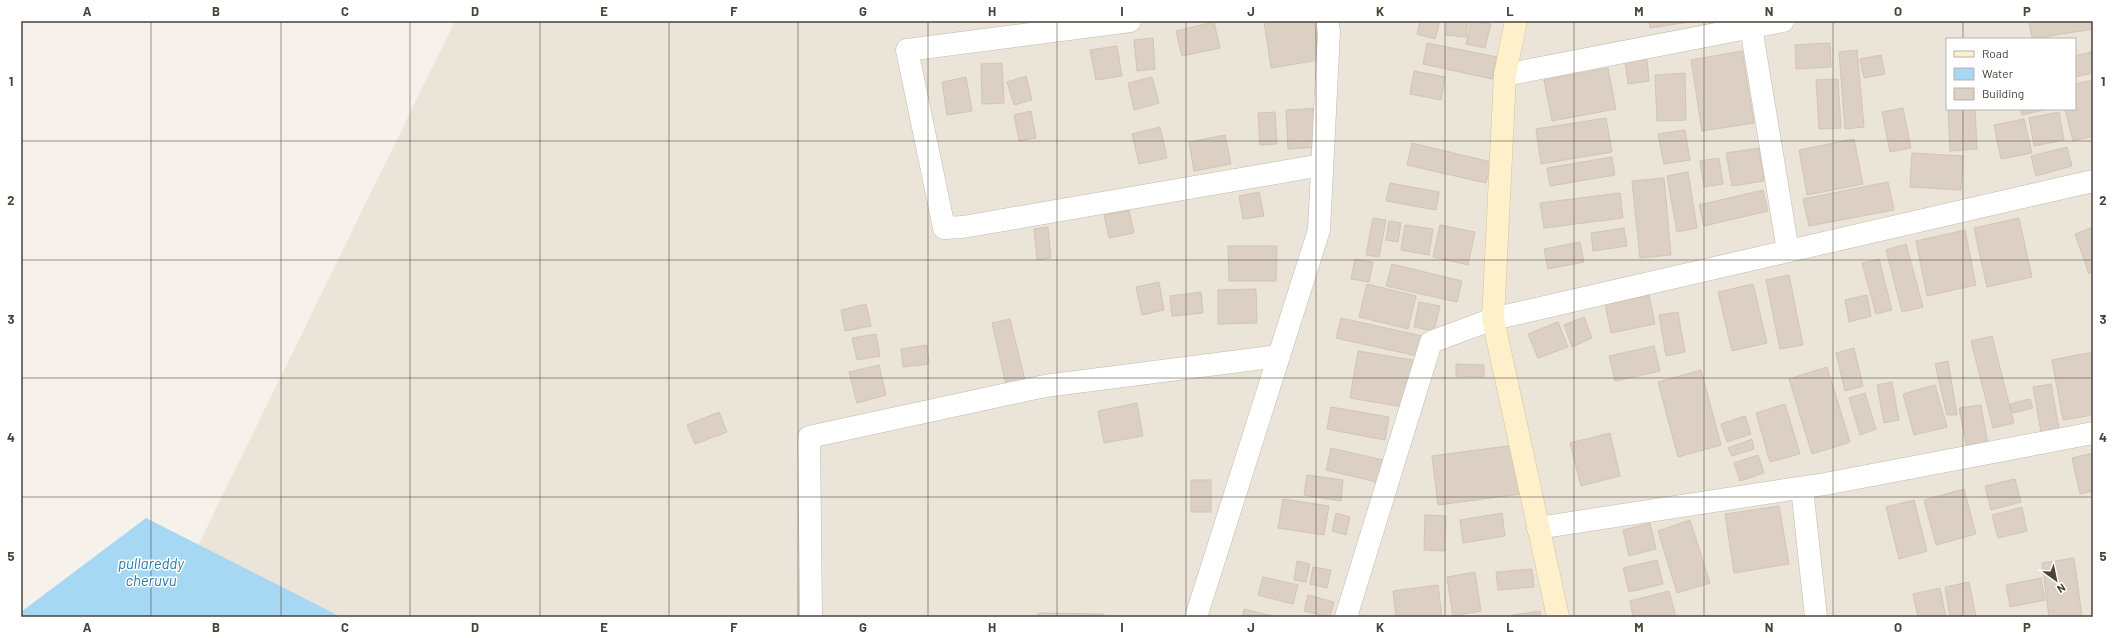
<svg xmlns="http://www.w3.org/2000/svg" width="2114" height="638" font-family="Barlow,sans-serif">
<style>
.residential{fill:#eae4d9;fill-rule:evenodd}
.water{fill:#a6d8f3}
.building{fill:#dbd0c3;stroke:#d3c5b3}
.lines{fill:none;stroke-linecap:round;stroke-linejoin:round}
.minor-casing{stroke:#c2b9ad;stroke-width:23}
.secondary-casing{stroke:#d7c49a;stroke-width:23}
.minor{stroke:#fff;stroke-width:22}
.secondary{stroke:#fff0cc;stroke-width:22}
.grid{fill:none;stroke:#4b4238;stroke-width:1;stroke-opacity:0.55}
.labels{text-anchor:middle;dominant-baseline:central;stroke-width:3;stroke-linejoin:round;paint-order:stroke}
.water-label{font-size:15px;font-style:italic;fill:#297aab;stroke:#fff}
.neatline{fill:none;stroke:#4b4238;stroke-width:1.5}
.grid-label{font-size:13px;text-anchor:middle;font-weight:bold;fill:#4b4238}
</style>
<rect width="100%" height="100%" fill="#f6f2eb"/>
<!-- residential -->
<path class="residential" d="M455,21h1638v596h-1930zM1947,39h128v70h-128z"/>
<!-- water -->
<path class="water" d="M146,518l195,99h-320v-5z"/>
<!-- building -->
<g class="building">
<path d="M1264,21h50l5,39 -48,8z"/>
<path d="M1420,21h20l-5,18 -18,-5z"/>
<path d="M1447,21h21l-2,16 -20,-2z"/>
<path d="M1471,21l20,3 -6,24 -19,-4z"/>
<path d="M1649,21h46l-45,7z"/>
<path d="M2029,21h64v8l-61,10z"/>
<path d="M1214,22l6,26 -38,8 -6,-25z"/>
<path d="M1153,38l2,31 -18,2 -3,-31z"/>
<path d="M1427,43l70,14 -5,22 -69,-15z"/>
<path d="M1830,43l1,24 -35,2 -1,-24z"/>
<path d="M1117,46l5,30 -26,4 -6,-30z"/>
<path d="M1857,50l7,77 -19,2 -6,-77z"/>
<path d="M1742,51l12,72 -52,8 -11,-71z"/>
<path d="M2091,52l2,21 -18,4v-21z"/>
<path d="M1881,55l4,19 -21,4 -4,-19z"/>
<path d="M1647,59l2,22 -21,3 -3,-22z"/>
<path d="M1002,63l2,40 -22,1 -1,-40z"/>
<path d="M1608,68l8,41 -64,12 -8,-41z"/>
<path d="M1414,71l31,6 -4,23 -31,-6z"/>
<path d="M1685,73l1,47 -29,1 -2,-46z"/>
<path d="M1026,76l6,24 -18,5 -7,-23z"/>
<path d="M966,77l6,34 -25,4 -5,-33z"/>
<path d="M1152,77l7,26 -25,7 -6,-27z"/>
<path d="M1838,79l3,49 -22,1 -3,-49z"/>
<path d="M2093,80v56l-20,5 -8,-32h10v-25z"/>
<path d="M1319,108l3,39 -34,2 -2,-39z"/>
<path d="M1903,108l8,40 -21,4 -8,-40z"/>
<path d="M1948,109h27l2,40 -27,2z"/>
<path d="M2020,109h28l-26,6z"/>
<path d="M1031,111l5,27 -17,3 -5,-26z"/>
<path d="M1275,112l2,32 -17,1 -2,-32z"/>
<path d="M2059,112l5,28 -30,6 -5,-28z"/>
<path d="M1606,118l6,34 -71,12 -5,-35z"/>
<path d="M2024,119l8,34 -31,6 -7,-34z"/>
<path d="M1160,127l7,31 -28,6 -7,-30z"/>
<path d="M1685,130l5,30 -26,4 -6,-30z"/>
<path d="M1225,135l6,29 -37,7 -5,-29z"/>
<path d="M1854,139l9,45 -56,11 -8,-45z"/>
<path d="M1412,143l79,19 -5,21 -79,-18z"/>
<path d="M2067,147l5,19 -36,10 -5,-20z"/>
<path d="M1759,148l5,33 -32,5 -6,-33z"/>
<path d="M1912,153l51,3 -2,34 -51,-3z"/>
<path d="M1612,157l3,18 -65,11 -3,-18z"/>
<path d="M1719,158l4,26 -19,3 -4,-26z"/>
<path d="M1688,172l9,56 -20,4 -10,-56z"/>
<path d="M1664,178l7,77 -31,3 -8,-77z"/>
<path d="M1888,182l6,28 -85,16 -6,-27z"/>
<path d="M1390,183l49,9 -3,18 -50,-9z"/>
<path d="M1763,190l5,21 -64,15 -5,-21z"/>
<path d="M1259,192l5,24 -21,3 -4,-23z"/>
<path d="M1620,193l3,25 -79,10 -4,-25z"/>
<path d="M1129,210l5,23 -25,5 -5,-23z"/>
<path d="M1373,218l13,2 -7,37 -13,-2z"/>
<path d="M2019,218l13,59 -45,10 -13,-59z"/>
<path d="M1389,221l12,2 -3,19 -12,-2z"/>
<path d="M1405,225l28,4 -4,26 -28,-5z"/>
<path d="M1440,225l35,7 -7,33 -35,-8z"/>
<path d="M1048,227l3,31 -14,2 -3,-31z"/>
<path d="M2093,227v45l-4,2 -14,-40z"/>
<path d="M1624,228l3,18 -34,5 -2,-18z"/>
<path d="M1965,230l11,55 -49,11 -11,-55z"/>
<path d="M1580,242l4,20 -36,7 -4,-20z"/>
<path d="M1906,244l17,63 -21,5 -16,-62z"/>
<path d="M1228,246h49l-1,35h-47z"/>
<path d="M1355,259l18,3 -4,20 -18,-3z"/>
<path d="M1879,259l13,51 -16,4 -14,-51z"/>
<path d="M1392,264l70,17 -5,21 -71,-16z"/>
<path d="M1789,275l14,70 -23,4 -14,-69z"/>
<path d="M1159,282l5,28 -22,5 -6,-28z"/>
<path d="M1367,284l49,12 -8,33 -49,-12z"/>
<path d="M1753,284l14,59 -35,8 -14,-59z"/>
<path d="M1256,289l1,34 -39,1v-34z"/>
<path d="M1201,292l2,21 -31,3 -2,-20z"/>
<path d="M1649,295l6,29 -44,9 -6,-29z"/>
<path d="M1867,295l4,21 -22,6 -4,-22z"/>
<path d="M1419,302l21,4 -6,25 -20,-4z"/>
<path d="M866,304l5,22 -26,5 -4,-21z"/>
<path d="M1678,312l7,40 -19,4 -7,-41z"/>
<path d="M1584,317l8,21 -20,9 -8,-22z"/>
<path d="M1341,318l81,18 -5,20 -81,-18z"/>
<path d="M1010,319l15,61 -19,4 -14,-61z"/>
<path d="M1558,322l10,25 -30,11 -10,-24z"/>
<path d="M876,334l4,22 -23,4 -5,-22z"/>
<path d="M1992,336l22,87 -21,5 -22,-87z"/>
<path d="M927,345l2,19 -26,3 -2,-18z"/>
<path d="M1654,346l6,25 -45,10 -6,-25z"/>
<path d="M1854,348l9,38 -18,5 -9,-38z"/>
<path d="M1358,351l55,9 -9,47 -54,-9z"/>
<path d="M2093,352v63l-30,5 -11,-60z"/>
<path d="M1948,361l9,54h-10l-12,-51z"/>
<path d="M1456,364l28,1v12l-28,-1z"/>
<path d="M879,365l7,30 -29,8 -8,-31z"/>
<path d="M1827,367l23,75 -38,12 -23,-75z"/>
<path d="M1701,370l20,75 -43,12 -20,-75z"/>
<path d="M1892,382l7,38 -15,3 -7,-38z"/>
<path d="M2051,384l8,44 -18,4 -8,-45z"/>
<path d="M1935,385l12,42 -33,8 -11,-41z"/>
<path d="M1865,393l11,36 -16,6 -11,-37z"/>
<path d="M2030,399l3,9 -20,5 -3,-9z"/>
<path d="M1137,403l6,33 -39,7 -6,-32z"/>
<path d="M1785,404l15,50 -30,8 -14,-49z"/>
<path d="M1981,405l7,39 -21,4 -8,-40z"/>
<path d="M1331,407l58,10 -4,23 -58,-11z"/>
<path d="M719,412l8,20 -32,12 -8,-19z"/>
<path d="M1745,416l6,18 -24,8 -6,-18z"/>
<path d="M1610,433l10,43 -39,10 -11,-43z"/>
<path d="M1752,439l2,10 -22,7 -4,-8z"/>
<path d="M1515,445l6,49 -83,11 -6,-49z"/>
<path d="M1331,448l52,12 -6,22 -51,-12z"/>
<path d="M2093,453v38l-13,3 -8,-36z"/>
<path d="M1758,455l6,18 -24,8 -6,-18z"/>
<path d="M1307,475l36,5 -2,21 -37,-6z"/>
<path d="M2015,479l6,23 -30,8 -6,-24z"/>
<rect x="1191" y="480" width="20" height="32"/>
<path d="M1964,489l12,45 -40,11 -12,-45z"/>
<path d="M1283,499l46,7 -5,29 -46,-7z"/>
<path d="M1914,500l13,51 -28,8 -13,-52z"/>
<path d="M1779,506l10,58 -55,9 -9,-59z"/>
<path d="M2022,507l5,24 -29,7 -6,-23z"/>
<path d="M1336,513l14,4 -4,18 -14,-4z"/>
<path d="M1502,513l3,23 -42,7 -3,-23z"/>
<path d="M1425,515l21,1 -1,35 -21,-1z"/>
<path d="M1690,520l20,63 -33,10 -19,-62z"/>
<path d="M1650,523l6,26 -27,7 -6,-26z"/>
<path d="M2074,558l8,59h-33l-7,-54z"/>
<path d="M1657,560l6,24 -34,8 -6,-24z"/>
<path d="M1297,561l13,3 -4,18 -12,-2z"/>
<path d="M1313,567l18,3 -4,18 -17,-4z"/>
<path d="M1532,569l2,18 -36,3 -2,-18z"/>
<path d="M1475,572l6,39 -28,5 -6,-39z"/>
<path d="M1263,577l35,8 -5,19 -35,-9z"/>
<path d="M2041,578l4,22 -35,7 -4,-22z"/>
<path d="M1969,582l7,35h-26l-5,-30z"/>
<path d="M1438,585l4,32h-46l-3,-26z"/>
<path d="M1940,588l6,29h-28l-5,-23z"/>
<path d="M1669,591l7,26h-43l-3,-16z"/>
<path d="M1308,595l26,7 -4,15 -26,-6z"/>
<path d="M1244,609l32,8h-34z"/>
<path d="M1540,611l1,6h-27l-1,-2z"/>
<path d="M1038,613l66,1v3h-66z"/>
</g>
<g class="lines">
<!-- minor casing -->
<g class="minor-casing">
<g id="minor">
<path d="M1130,21l-223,29 37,178 19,-1 359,-62"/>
<path d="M1750,21l38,230"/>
<path d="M1505,75l278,-54"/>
<path d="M1802,488l14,129"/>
<path d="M1538,528l287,-44 268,-51"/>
<path d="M811,617l-2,-180 236,-51 234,-30"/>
<path d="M1196,617l123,-387 10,-198 -2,-11"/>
<path d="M1346,617l85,-275 62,-23 600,-138"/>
</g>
</g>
<!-- secondary casing -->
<g class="secondary-casing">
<path id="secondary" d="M1516,21l-11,54 -12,244 65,298"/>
</g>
<!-- minor -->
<use href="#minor" class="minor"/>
<!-- secondary -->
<use href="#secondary" class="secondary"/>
</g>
<!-- grid -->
<path class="grid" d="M151,21v596M281,21v596M410,21v596M540,21v596M669,21v596M798,21v596M928,21v596M1057,21v596M1186,21v596M1316,21v596M1445,21v596M1574,21v596M1704,21v596M1833,21v596M1963,21v18M1963,109v508M21,141h2072M21,260h2072M21,378h2072M21,497h2072"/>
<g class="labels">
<!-- water labels -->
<g class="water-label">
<text x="151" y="563">pullareddy<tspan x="151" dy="17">cheruvu</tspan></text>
</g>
</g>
<!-- border -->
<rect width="2114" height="638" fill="none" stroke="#ffffff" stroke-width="44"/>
<!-- legend -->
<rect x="1946" y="38" width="130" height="72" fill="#ffffff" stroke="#b7b3af"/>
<rect x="1954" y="51" width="20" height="6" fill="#fff0cc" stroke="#b7b3af"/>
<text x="1982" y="58" font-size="12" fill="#4b4238">Road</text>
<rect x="1954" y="68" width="20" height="12" fill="#a6d8f3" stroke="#b7b3af"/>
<text x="1982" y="78" font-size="12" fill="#4b4238">Water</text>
<rect x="1954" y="88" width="20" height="12" fill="#dbd0c3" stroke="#b7b3af"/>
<text x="1982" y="98" font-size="12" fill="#4b4238">Building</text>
<!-- north arrow -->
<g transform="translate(2056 580) rotate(147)" stroke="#ffffff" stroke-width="3" paint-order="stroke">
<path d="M0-3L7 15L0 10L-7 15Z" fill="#4b4238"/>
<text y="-6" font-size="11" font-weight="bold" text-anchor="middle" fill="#4b4238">N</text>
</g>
<rect x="22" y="22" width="2070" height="594" class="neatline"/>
<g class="grid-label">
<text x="87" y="16">A</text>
<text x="216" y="16">B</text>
<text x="345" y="16">C</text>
<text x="475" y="16">D</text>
<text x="604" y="16">E</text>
<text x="734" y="16">F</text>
<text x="863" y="16">G</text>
<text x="992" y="16">H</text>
<text x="1122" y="16">I</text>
<text x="1251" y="16">J</text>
<text x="1380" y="16">K</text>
<text x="1510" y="16">L</text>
<text x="1639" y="16">M</text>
<text x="1769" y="16">N</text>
<text x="1898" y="16">O</text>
<text x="2027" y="16">P</text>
<text x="11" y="86">1</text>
<text x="2103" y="86">1</text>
<text x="11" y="205">2</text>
<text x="2103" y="205">2</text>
<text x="11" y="324">3</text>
<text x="2103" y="324">3</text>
<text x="11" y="442">4</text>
<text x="2103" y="442">4</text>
<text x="11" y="561">5</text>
<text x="2103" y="561">5</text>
<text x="87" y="632">A</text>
<text x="216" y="632">B</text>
<text x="345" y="632">C</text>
<text x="475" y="632">D</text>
<text x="604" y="632">E</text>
<text x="734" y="632">F</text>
<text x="863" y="632">G</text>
<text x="992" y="632">H</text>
<text x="1122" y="632">I</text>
<text x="1251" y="632">J</text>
<text x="1380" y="632">K</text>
<text x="1510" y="632">L</text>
<text x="1639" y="632">M</text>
<text x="1769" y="632">N</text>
<text x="1898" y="632">O</text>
<text x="2027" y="632">P</text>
</g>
</svg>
